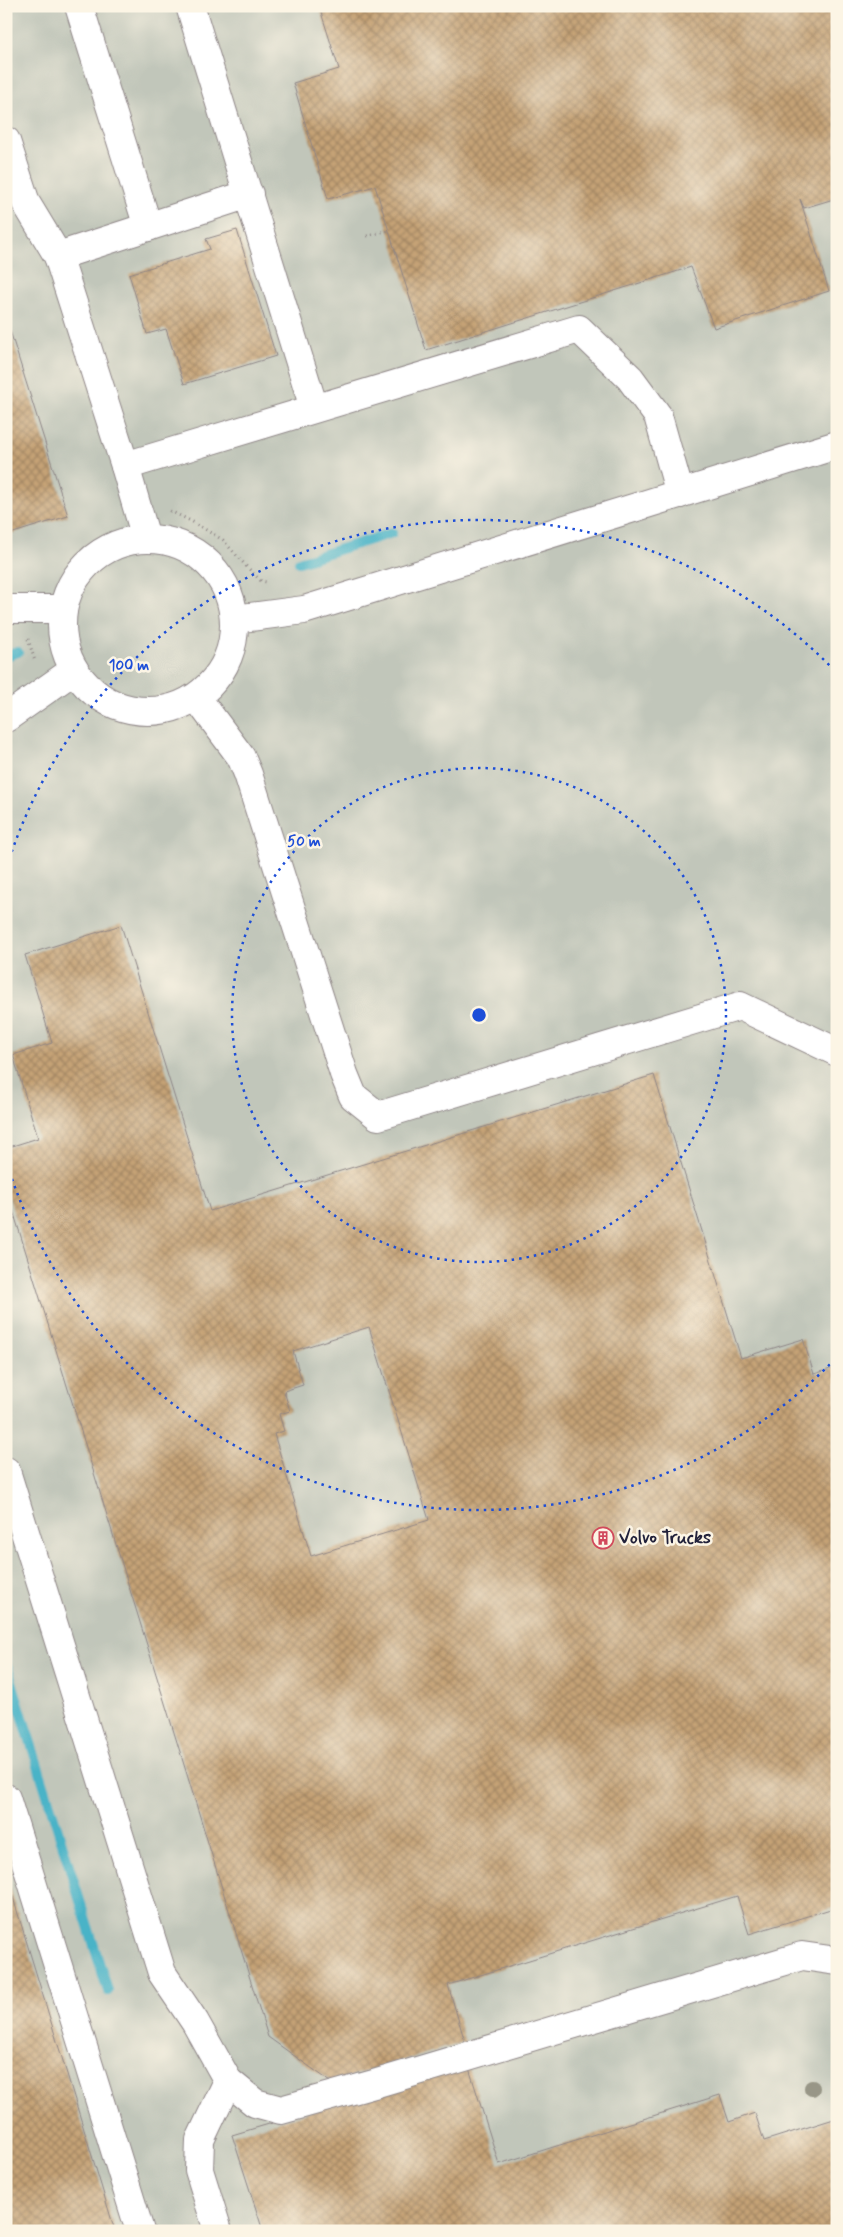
<svg xmlns="http://www.w3.org/2000/svg" width="843" height="2237" font-family="Mynerve,sans-serif">
<style>
.industrial{fill:#c1c6ba}
.lines{fill:none;stroke-linecap:round;stroke-linejoin:round}
.stream{stroke:#49b3c7;stroke-width:10}
.building{fill:url(#building-cross-hatch);fill-rule:evenodd}
.minor-casing{stroke:#8d8485;stroke-width:30}
.path{stroke:#8d8485;stroke-width:3;stroke-dasharray:1 4;stroke-linecap:butt}
.minor{stroke:#fff;stroke-width:28}
.tree{fill:#989687}
.ring{fill:none;stroke:#1d4ed8;stroke-width:2.5;stroke-dasharray:2.5 5}
.labels{text-anchor:middle;dominant-baseline:central;stroke-width:5;stroke-linejoin:round;paint-order:stroke}
.poi-label{font-size:18px;font-weight:bold;fill:#22223b;stroke:#fcf5e5;text-anchor:start}
.centre{fill:#1d4ed8;stroke:#fcf5e5;stroke-width:2.5}
.ring-label{font-size:15px;text-anchor:middle;font-weight:bold;fill:#1d4ed8;stroke:#fcf5e5;stroke-width:5;stroke-linejoin:round;paint-order:stroke}
</style>
<defs>
<pattern id="building-cross-hatch" width="8" height="8" patternUnits="userSpaceOnUse" patternTransform="scale(1.25)"><rect width="8" height="8" fill="#c5a276"/><path d="M0 0l8 8M0 8l8-8" fill="none" stroke="#a08462"/></pattern>
</defs>
<rect width="100%" height="100%" fill="#fcf5e5"/>
<filter id="ink" filterUnits="userSpaceOnUse"><feTurbulence type="fractalNoise" baseFrequency=".02" numOctaves="2"/><feDisplacementMap in="SourceGraphic" scale="10" xChannelSelector="R" yChannelSelector="G"/><feConvolveMatrix kernelMatrix="1 2 1 2 8 2 1 2 1" color-interpolation-filters="sRGB"/></filter>
<filter id="wash" filterUnits="userSpaceOnUse"><feTurbulence type="fractalNoise" baseFrequency=".0096" numOctaves="4" result="noise"/><feDisplacementMap in="SourceGraphic" scale="20" xChannelSelector="R" yChannelSelector="G"/><feGaussianBlur stdDeviation="1.12" result="paint"/><feColorMatrix in="noise" values="0 0 0 0 0 0 0 0 0 0 0 0 0 0 0 0 0 1.4 0 .05"/><feComposite in="paint" operator="in"/></filter>
<g filter="url(#wash)">
<rect width="100%" height="100%" fill="#f8e6cf"/>
<!-- industrial -->
<rect class="industrial" x="6" y="6" width="831" height="2225"/>
<g class="lines">
<!-- stream -->
<g class="stream">
<path d="M299,562l93,-29"/>
<path d="M6,656l12,-4"/>
<path d="M6,1663l102,328"/>
</g>
</g>
<g id="blocks">
<!-- building -->
<g class="building">
<path d="M319,6h518v192l-33,10 -4,-9 29,92 -115,37 -23,-61 -265,83 -51,-164 -47,13 -35,-116 46,-14z"/>
<path d="M237,230l39,126 -92,28 -18,-55 -19,5 -18,-60 81,-25 -4,-10z"/>
<path d="M6,318l62,198 -58,18 -4,-13z"/>
<path d="M121,925l89,286 444,-136 87,283 62,-19 11,35 23,-7v540l-88,27 -12,-38 -289,89 17,57 -134,40 -63,-45 -262,-849v-40l32,-10 -25,-83 39,-12 -27,-88zM369,1327l60,193 -118,36 -37,-122 10,-3 -5,-17 11,-3 -6,-20 19,-6 -10,-34z"/>
<path d="M7,1878l108,353h-109z"/>
<path d="M468,2065l31,99 221,-69 9,27 26,-9 9,28 73,-23v113h-574l-31,-96z"/>
</g>
</g>
</g>
<g filter="url(#ink)">
<use href="#blocks" fill-opacity="0" stroke="#8d8485" stroke-width="1"/>
<g class="lines">
<!-- minor casing -->
<g class="minor-casing">
<g id="minor">
<path d="M79,6l69,221"/>
<path d="M190,6l124,402"/>
<path d="M6,141l20,62 32,53"/>
<path d="M125,466l-67,-210 191,-62"/>
<path d="M146,538l-21,-72 454,-137 51,49 28,38 22,78"/>
<circle cx="148" cy="625" r="86"/>
<path d="M6,609h57"/>
<path d="M235,619l69,-9 533,-165"/>
<path d="M197,698l44,59 7,17 96,300 9,22 25,20 362,-110 97,46"/>
<path d="M6,718l68,-48"/>
<path d="M6,1471l156,502 33,49 33,59 27,22 26,7 93,-26 428,-128 35,5"/>
<path d="M6,1798l134,433"/>
<path d="M218,2231l-19,-61 1,-30 28,-59"/>
</g>
</g>
<!-- path -->
<g class="path">
<path d="M367,236l22,-6"/>
<path d="M170,511l21,10 32,19 23,26 15,15 5,1"/>
<path d="M28,639l7,22"/>
</g>
<!-- minor -->
<use href="#minor" class="minor"/>
</g>
<!-- trees -->
<circle class="tree" cx="812" cy="2088" r="8"/>
</g>
<!-- distance rings -->
<g class="ring">
<circle cx="479" cy="1015" r="247"/>
<path d="M835 1359A495 495 0 0 1 7 1164M7 866A495 495 0 0 1 835 671"/>
</g>
<!-- icons -->
<defs>
<g id="building-ring" transform="scale(1.125)"><circle r="9.5" fill="#fcf5e5" stroke="#d1495b" stroke-width="1.5"/><path d="M-4-6H4V6H1V3H-1V6H-4ZM-2.5-4.3h1.7v1.8h-1.7ZM.8-4.3h1.7v1.8H.8ZM-2.5-1h1.7V.8h-1.7ZM.8-1h1.7V.8H.8Z" fill="#d1495b"/></g>
</defs>
<g fill-rule="evenodd">
<use href="#building-ring" x="603" y="1538"/>
</g>
<g class="labels">
<!-- poi labels -->
<g class="poi-label">
<text x="619" y="1538">Volvo Trucks</text>
</g>
</g>
<circle cx="479" cy="1015" r="8" class="centre"/>
<g class="ring-label">
<text x="129" y="670">100 m</text>
<text x="304" y="846">50 m</text>
</g>
<!-- margin -->
<rect width="843" height="2237" fill="none" stroke="#fcf5e5" stroke-width="25"/>
</svg>
